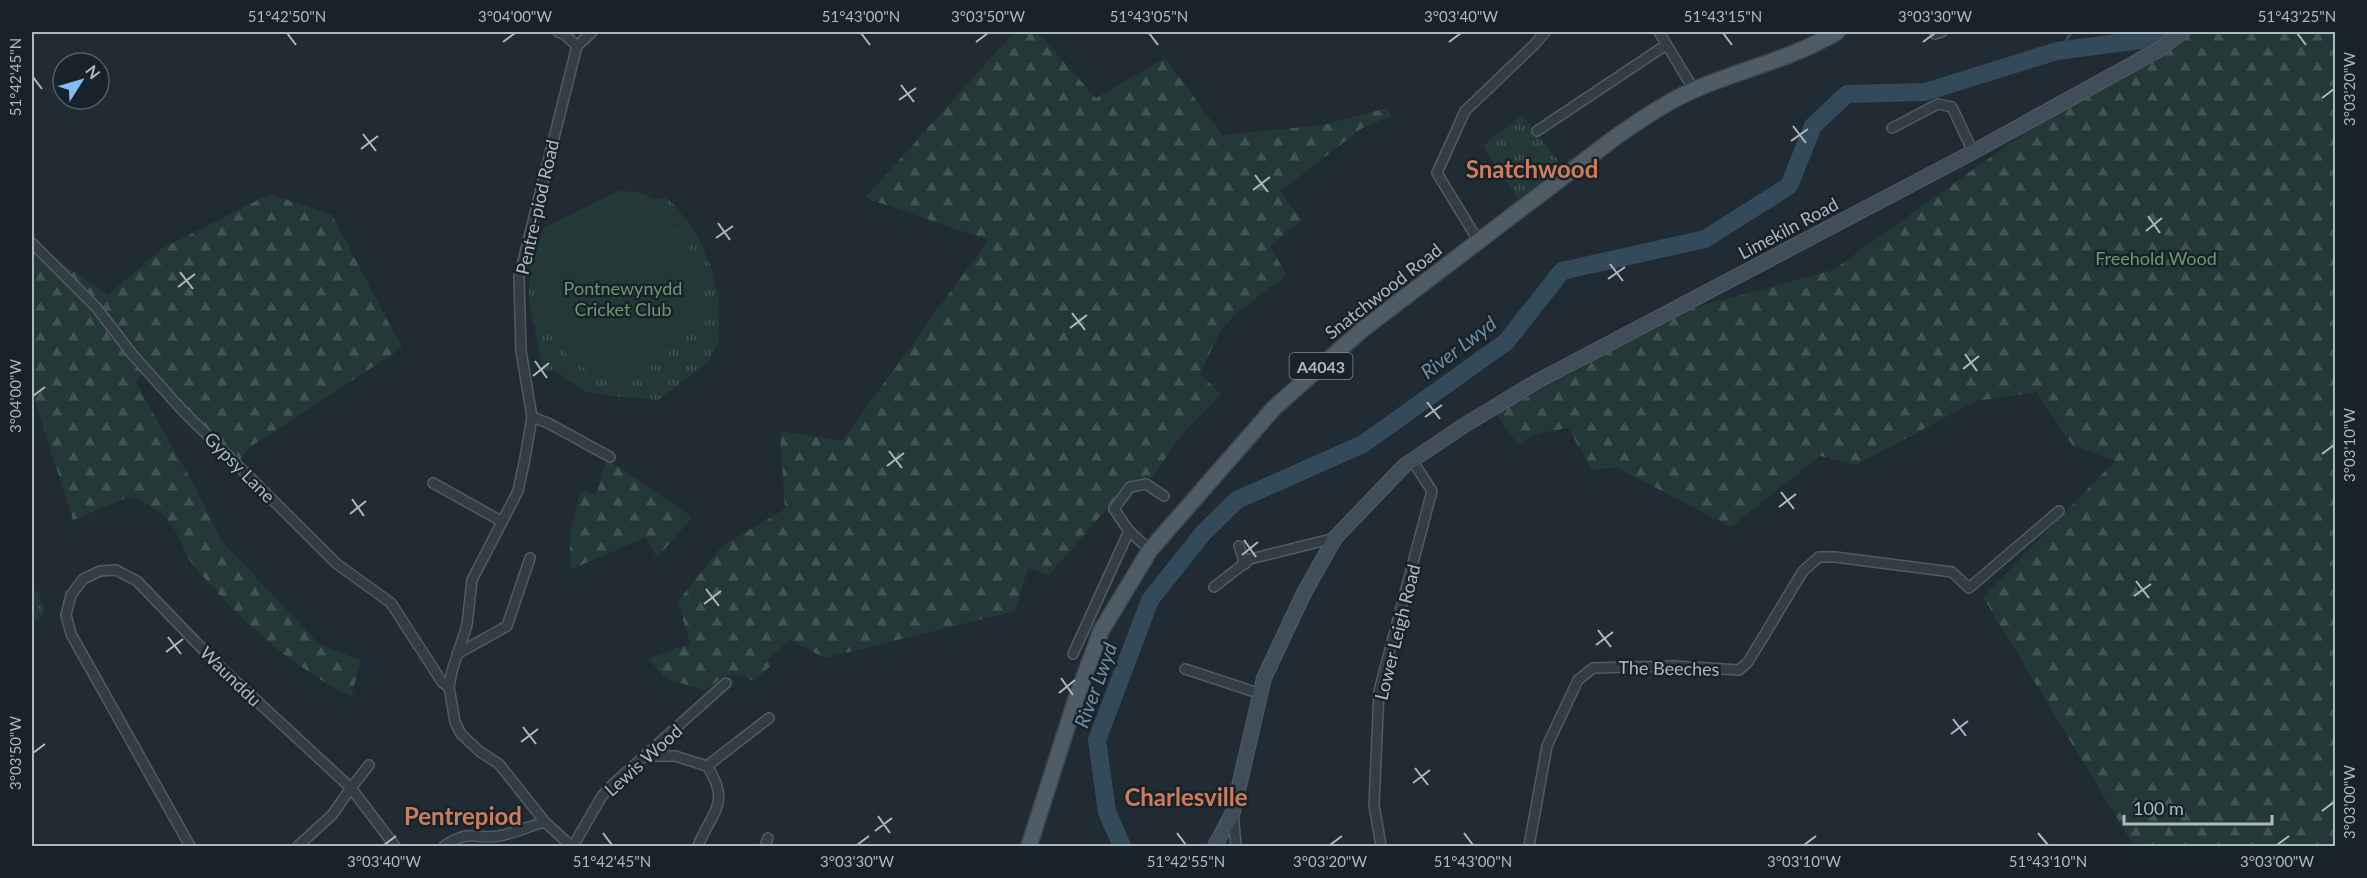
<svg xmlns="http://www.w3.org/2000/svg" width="2367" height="878" font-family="Lato,sans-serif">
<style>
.grass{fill:url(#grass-tufts)}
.forest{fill:url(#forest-firs)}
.garden{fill:#243937}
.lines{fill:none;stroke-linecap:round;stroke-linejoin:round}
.stream{stroke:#334a5b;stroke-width:3}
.river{stroke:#334a5b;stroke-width:18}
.street-casing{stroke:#505b63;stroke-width:12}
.secondary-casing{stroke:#505b63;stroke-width:16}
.primary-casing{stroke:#3c464e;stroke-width:18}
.street{stroke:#333d45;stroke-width:9}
.secondary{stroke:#414d58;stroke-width:14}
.primary{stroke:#505c65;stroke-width:15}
.ticks{fill:none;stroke:#acb8c2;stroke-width:2}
.labels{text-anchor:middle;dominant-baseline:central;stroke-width:5;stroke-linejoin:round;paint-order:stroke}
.shield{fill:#182229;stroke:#808b94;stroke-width:1.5}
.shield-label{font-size:16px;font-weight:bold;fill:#acb8c2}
.street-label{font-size:18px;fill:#acb8c2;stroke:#182229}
.park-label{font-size:18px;fill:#6e9671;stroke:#182229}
.water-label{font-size:20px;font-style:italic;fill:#6e8da5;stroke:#182229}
.district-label{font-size:24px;font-weight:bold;fill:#cd7d5c;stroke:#182229}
.neatline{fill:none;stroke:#acb8c2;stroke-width:2}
.ticks-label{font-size:15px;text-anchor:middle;fill:#acb8c2}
</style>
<defs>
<pattern id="grass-tufts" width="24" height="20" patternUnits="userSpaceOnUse" patternTransform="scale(1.5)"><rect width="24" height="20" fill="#243937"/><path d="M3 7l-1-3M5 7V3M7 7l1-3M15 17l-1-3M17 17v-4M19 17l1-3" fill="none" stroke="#415452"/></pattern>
<pattern id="forest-firs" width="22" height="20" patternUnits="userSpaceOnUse" patternTransform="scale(1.5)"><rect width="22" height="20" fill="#243937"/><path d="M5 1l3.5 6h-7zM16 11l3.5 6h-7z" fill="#415452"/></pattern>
</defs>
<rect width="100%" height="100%" fill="#202b34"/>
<!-- grass -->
<g class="grass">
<path d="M1522,115l40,51 -44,33 -35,-53z"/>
<path d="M619,191l19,1 15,7 13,-1 9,7 23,32 13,30 8,34v40l-12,22 -49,37c-23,-3 -47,-3 -70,-8 -18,-4 -22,-23 -45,-22l-14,-71 1,-42 15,-30z"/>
<path d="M32,589l7,4 5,18 -2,6 -10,4z"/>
</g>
<!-- forest -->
<g class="forest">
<path d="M1014,32h23l59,66 69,-40 57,77 100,-10 66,-17 3,8 -29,12 -82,64 22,28 -32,26 16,28c-18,19 -43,30 -60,51 -11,13 -18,34 -26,49l21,20 -44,46 -24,38h-19l-85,97 -21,-7 -13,43 -190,47 -35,-18 -22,19 4,6 -19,16c-23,-13 -28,-6 -47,9l-40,-11 -18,-21 42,-14 -12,-43 44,-55 63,-37 -5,-78 62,10 146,-201 -123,-42z"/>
<path d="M2165,32h170v814h-201l-151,-249 132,-136 -43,-16 -35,-53 -61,9 -120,64 -36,-9 -89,71 -115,-60 -24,3 -24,-42c-18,3 -36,5 -50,17l-21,-31 189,-104 147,-40z"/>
<path d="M270,194l62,21 70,133 -152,99 -13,17 -91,-94 -11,11 60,106 26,53 97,103 43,18 -10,36c-62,-32 -113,-78 -157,-131 -11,-13 -14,-32 -25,-44 -10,-13 -24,-18 -38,-26l-58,24 -41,-129v-148l76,52 53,-46z"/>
<path d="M607,459l85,58 -35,41 -11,-21 -76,33v-37l11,-43 15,5z"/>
</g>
<!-- garden -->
<path class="garden" d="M619,191c22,5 36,18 52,34 15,16 31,42 29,65 -1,23 -14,39 -29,55 -10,10 -21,24 -34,30 -36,14 -74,-16 -89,-47 -9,-22 -14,-48 -18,-71l20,-27 -2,-4z"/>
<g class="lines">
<!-- stream -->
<path class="stream" d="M2063,50l5,-13 4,-5"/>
<!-- river -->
<path class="river" d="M1122,846l-15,-34 -10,-72 53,-140 54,-68 33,-32 126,-56 143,-102 56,-71 143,-32 84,-53 24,-60 34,-32 78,-2 132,-41 91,-12 10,-7"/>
<!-- street casing -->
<g class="street-casing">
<g id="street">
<path d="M558,32l6,2 13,12"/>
<path d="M1659,32l35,58"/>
<path d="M1935,34l7,-2"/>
<path d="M1892,128l46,-24 14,3 21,45"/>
<path d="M1537,131l129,-86"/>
<path d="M1479,242l-42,-69 28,-62 69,-66 11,-13"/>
<path d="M32,243l64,64 36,47 50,56 155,154 54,39 51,79 7,5"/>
<path d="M532,417l16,6 62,34"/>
<path d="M433,483l68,38"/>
<path d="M1129,531l-15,-22 16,-22 16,-3 18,12"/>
<path d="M1239,546l6,18"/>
<path d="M1214,587l36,-28 85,-21"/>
<path d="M457,654l50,-28 23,-68"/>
<path d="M1073,654l56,-123 21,19"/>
<path d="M1185,669l76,25"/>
<path d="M646,756h29l32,10"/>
<path d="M369,765l-18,23 44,58"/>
<path d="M1233,813l3,33"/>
<path d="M190,846l-119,-212 -5,-19 5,-20 12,-16 17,-8 16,-1 21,11 81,84 133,123 -19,27 -34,31"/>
<path d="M444,846c28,-18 29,-6 55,-10 15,-3 31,-10 46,-14"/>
<path d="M571,846l-26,-24 -46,-58 -20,-13 -18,-17 -6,-12 -6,-35 3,-16 15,-46 5,-45 46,-89 7,-33 7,-41 -11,-66 -2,-74 58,-231 15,-14"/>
<path d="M573,846l29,-50 11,-12 113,-101"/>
<path d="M698,846c13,-34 34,-42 9,-80l62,-48"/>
<path d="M765,846l3,-8"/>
<path d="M1381,846l-7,-41 5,-114 53,-200 -20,-31"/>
<path d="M1529,846l18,-100 31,-66 15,-12 81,-2 65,4 9,-8 55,-91 16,-14h16l117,15 17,16 90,-77"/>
</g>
</g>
<!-- secondary casing -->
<g class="secondary-casing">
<path id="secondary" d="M1215,846l18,-34 31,-134 40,-85 31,-55 69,-72 59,-40 75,-45 435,-229 187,-103 22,-17"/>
</g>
<!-- primary casing -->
<g class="primary-casing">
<path id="primary" d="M1029,846l47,-147 25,-68 49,-81 124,-142 89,-79 254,-193c25,-17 51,-35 79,-47 47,-20 98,-31 141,-57"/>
</g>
<!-- street -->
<use href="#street" class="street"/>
<!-- secondary -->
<use href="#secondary" class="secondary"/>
<!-- primary -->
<use href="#primary" class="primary"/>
</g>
<!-- ticks -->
<path class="ticks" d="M287,33l9,12M861,33l9,12M1149,33l9,12M1723,33l9,12M2297,33l9,12M503,42l12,-9M976,42l12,-9M1449,42l12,-9M1923,42l12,-9M33,77l9,12M901,85l13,17M2322,98l12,-9M899,100l17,-12M1793,126l13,17M363,134l13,17M1791,141l17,-12M361,149l17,-13M1255,175l13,17M1253,190l17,-13M2148,216l12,17M718,223l12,17M2146,231l16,-13M716,238l17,-12M1610,264l13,17M180,272l13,17M1608,279l17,-12M178,287l17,-13M1072,313l13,17M1070,328l17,-13M1965,354l12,17M535,361l12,17M1963,369l16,-13M533,376l16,-13M33,396l12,-9M1427,402l13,17M1425,417l17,-12M889,451l13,17M2322,454l12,-9M887,466l17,-13M1781,492l13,17M352,499l12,17M1779,507l17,-13M350,514l16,-13M1244,540l12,17M1242,555l16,-13M2136,581l13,17M706,589l13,17M2134,596l17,-12M704,604l17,-13M1598,630l13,17M168,637l13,17M1596,645l17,-13M166,652l17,-13M1061,678l12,17M1059,693l16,-13M1953,719l13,17M523,727l13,17M1951,734l17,-13M521,742l17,-13M33,753l12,-9M1415,768l13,17M1413,783l17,-13M2322,811l12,-9M878,816l12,17M875,831l17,-13M603,833l9,12M1177,833l9,12M1464,833l9,12M2038,833l10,12M384,845l12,-9M857,845l12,-9M1330,845l12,-9M1804,845l12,-9M2277,845l12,-9"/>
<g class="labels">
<!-- shield labels -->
<rect class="shield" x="1289.5" y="353" width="63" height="26" rx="4.5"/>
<g class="shield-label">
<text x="1321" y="366">A4043</text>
</g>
<!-- street labels -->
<g class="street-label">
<text transform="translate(537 207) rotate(-77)">Pentre-piod Road</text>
<text transform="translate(1788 228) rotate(-28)">Limekiln Road</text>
<text transform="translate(1383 291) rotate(-38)">Snatchwood Road</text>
<text transform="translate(240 467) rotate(45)">Gypsy Lane</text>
<text transform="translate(1397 632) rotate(-76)">Lower Leigh Road</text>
<text transform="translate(1669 668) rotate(1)">The Beeches</text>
<text transform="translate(231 676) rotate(44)">Waunddu</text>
<text transform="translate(643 760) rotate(-42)">Lewis Wood</text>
</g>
<!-- park labels -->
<g class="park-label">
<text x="2156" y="258">Freehold Wood</text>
<text x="623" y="288">Pontnewynydd<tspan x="623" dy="21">Cricket Club</tspan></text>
</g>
<!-- water labels -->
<g class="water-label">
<text transform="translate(1458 347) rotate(-37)">River Lwyd</text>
<text transform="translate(1095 685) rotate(-70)">River Lwyd</text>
</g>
<!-- district labels -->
<g class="district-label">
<text x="1532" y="168">Snatchwood</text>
<text x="1186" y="796">Charlesville</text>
<text x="463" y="815">Pentrepiod</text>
</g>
</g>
<!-- border -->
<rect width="2367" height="878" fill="none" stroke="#182229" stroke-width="66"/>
<!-- north arrow -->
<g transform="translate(81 81) rotate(53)"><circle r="28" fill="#182229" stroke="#535e66" stroke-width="1.5"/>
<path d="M0-4.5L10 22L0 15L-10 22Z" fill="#81bdf2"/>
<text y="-9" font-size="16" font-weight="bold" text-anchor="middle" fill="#acb8c2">N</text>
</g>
<!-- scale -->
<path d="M2124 815v9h148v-9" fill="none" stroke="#acb8c2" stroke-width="3"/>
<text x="2133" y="815" font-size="18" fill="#acb8c2" stroke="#182229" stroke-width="4.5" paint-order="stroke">100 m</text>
<rect x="33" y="33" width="2301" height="812" class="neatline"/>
<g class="ticks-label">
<text x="287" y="22">51°42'50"N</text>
<text x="515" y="22">3°04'00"W</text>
<text x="861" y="22">51°43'00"N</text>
<text x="988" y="22">3°03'50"W</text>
<text x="1149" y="22">51°43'05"N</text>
<text x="1461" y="22">3°03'40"W</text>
<text x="1723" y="22">51°43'15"N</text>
<text x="1935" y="22">3°03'30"W</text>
<text x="2297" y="22">51°43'25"N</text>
<text transform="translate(16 77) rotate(-90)" y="5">51°42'45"N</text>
<text transform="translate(2350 89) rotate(-90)" y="5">3°03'20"W</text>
<text transform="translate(16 396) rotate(-90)" y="5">3°04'00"W</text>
<text transform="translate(2350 445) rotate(-90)" y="5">3°03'10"W</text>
<text transform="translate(16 753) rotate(-90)" y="5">3°03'50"W</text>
<text transform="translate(2350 802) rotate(-90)" y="5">3°03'00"W</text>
<text x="384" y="867">3°03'40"W</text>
<text x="612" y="867">51°42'45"N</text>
<text x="857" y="867">3°03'30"W</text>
<text x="1186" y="867">51°42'55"N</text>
<text x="1330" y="867">3°03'20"W</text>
<text x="1473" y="867">51°43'00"N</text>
<text x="1804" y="867">3°03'10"W</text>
<text x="2048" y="867">51°43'10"N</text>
<text x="2277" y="867">3°03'00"W</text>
</g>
</svg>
